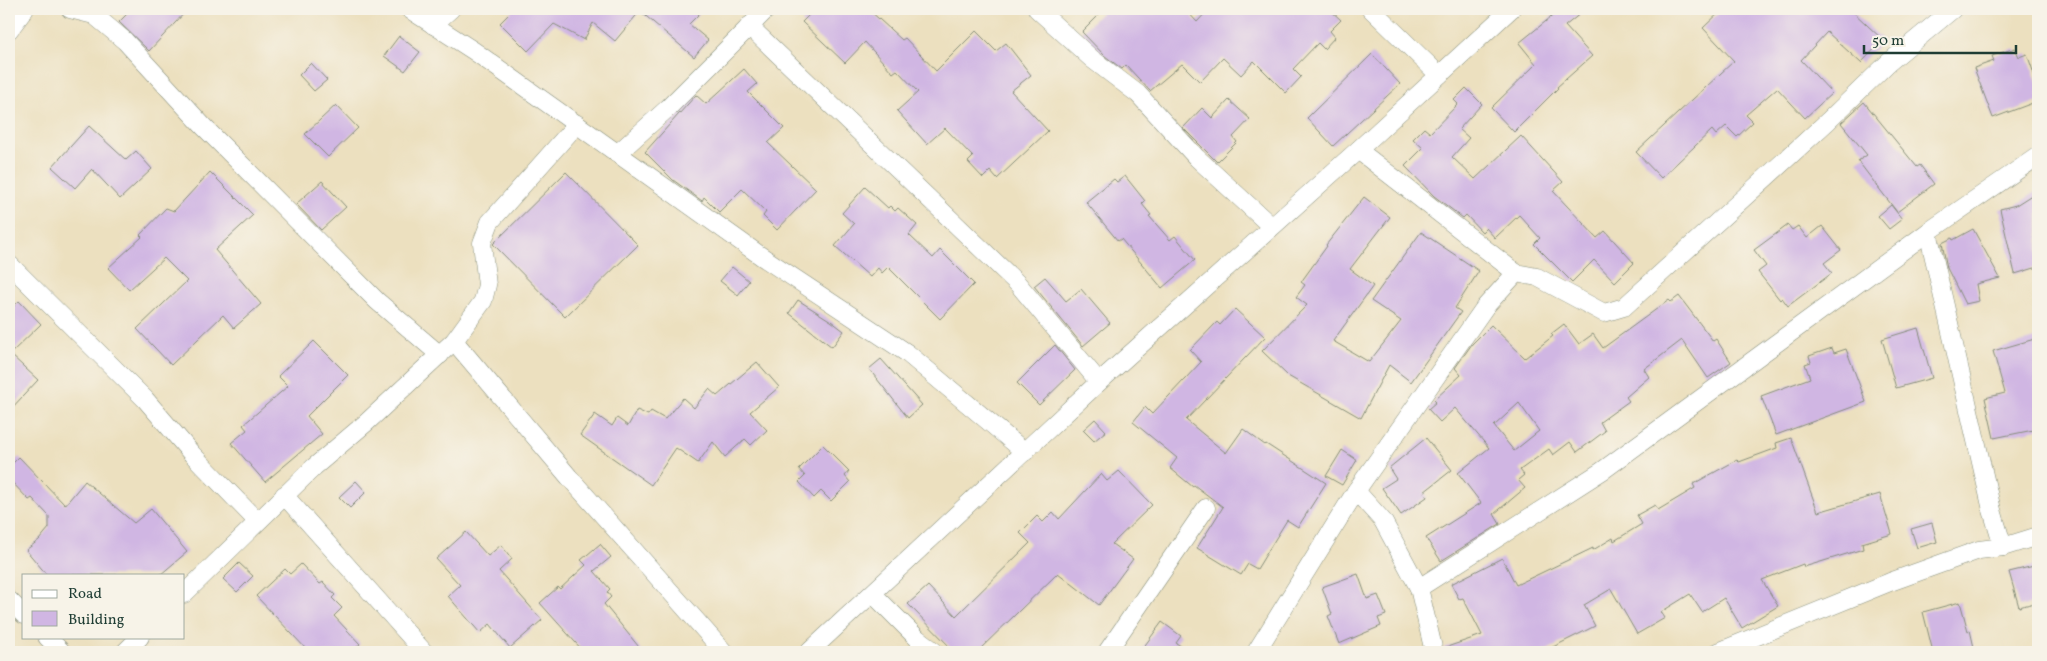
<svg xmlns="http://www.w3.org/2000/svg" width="2047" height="661" font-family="Vollkorn,serif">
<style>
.building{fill:#d0b6e3;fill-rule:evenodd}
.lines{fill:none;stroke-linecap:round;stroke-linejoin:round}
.minor-casing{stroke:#868e7a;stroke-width:19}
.minor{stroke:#fff;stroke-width:18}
</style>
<rect width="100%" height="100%" fill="#f7f3e8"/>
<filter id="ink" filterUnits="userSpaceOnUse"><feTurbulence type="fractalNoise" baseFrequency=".02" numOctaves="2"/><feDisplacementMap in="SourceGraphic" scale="10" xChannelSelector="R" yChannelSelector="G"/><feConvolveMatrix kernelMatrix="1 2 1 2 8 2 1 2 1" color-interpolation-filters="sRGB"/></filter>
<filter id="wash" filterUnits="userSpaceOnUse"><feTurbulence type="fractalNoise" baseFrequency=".0096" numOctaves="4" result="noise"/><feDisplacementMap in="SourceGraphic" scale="20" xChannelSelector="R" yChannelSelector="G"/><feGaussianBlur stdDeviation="1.12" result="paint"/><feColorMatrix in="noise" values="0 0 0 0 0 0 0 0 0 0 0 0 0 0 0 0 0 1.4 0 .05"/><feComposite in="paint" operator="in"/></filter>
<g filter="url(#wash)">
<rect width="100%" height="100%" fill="#ece0bf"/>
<g id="blocks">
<!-- building -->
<g class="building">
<path d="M132,9h56l-39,42 -30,-29z"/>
<path d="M514,9h190l-15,15 19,16 -14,17 -54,-46 -25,30 -22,-18 -9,17 -30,-16 -26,27 -28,-28z"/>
<path d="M815,9h53l34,31 3,-2 31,33 40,-40 20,20 10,-8 25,32 -20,16 37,40 -51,48 -7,-8 -7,7 -15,-16 5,-5 -28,-29 -18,16 -30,-33 21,-19 -21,-22 -4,3 -28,-31 -20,21 -43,-41z"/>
<path d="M1105,9h80l12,13 12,-13h120l12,11 -11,11 5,6 -11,12 -6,-6 -25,26 8,8 -15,16 -32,-32 -13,14 -18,-17 -23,24 -18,-18 -32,27 -24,-26 -4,4 -17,-13 -23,-24z"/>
<path d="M1561,9h25l-21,17 27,30 -35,31 1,1 -44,44 -23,-24 45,-44 -17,-21z"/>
<path d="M1723,9h127l33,31 -22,23 -34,-31 -26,28 31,33 -27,25 -28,-30 -31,27 7,7 -16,15 -11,-11 -10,9 -4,-5 -51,48 -25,-26 98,-91 -31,-33z"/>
<path d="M399,36l21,16 -15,19 -21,-15z"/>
<path d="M2015,48l4,9 8,-3 11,31v16l-45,17 -19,-50 20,-7 -2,-5z"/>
<path d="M1372,54l28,30 -67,62 -26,-28z"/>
<path d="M311,63l16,17 -13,11 -15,-16z"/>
<path d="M744,69l13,15 -9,8 36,36 -16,15 48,46 -39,41 -14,-14 3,-4 -24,-23 -23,23 -15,-15 -2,4 -29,-21 -28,-28 51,-57 10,9z"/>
<path d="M1466,88l16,16 -23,25 10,9 -17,19 23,22 46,-43 42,46 -10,9 44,47 8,-7 29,32 -19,19 -21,-22 -22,22 -38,-38 6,-6 -21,-23 -24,23 -9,-10 -4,4 -16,-17 -3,3 -29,-22 -29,-30 18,-18 -10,-9 11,-11 6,5 28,-29 -4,-4z"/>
<path d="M1229,100l21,19 -17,18 4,5 -20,20 -34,-34 19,-20 10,10z"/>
<path d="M1864,102l53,65 3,-2 14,19 -37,28 -39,-51 9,-6 -26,-32z"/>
<path d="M336,105l22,23 -30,29 -23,-23z"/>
<path d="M89,126l37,34 10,-9 16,18 -32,30 -28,-30 -17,19 -23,-21z"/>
<path d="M210,172l43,43 -38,35 46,54 -27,24 -11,-13 -52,50 -34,-36 50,-48 -23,-23 -35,32 -21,-22 34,-31 -2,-2 26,-27 8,3z"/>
<path d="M566,172l72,73 -73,72 -72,-73z"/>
<path d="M1125,176l20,25 -3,3 9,11 -2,1 21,24 5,-4 20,24 -33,28 -41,-49 -3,2 -32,-39 28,-23 3,3z"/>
<path d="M322,181l24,26 -25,23 -25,-26z"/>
<path d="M865,187l23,21 2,-2 5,5 3,-3 19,17 -8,10 24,23 7,-8 34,34 -34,35 -52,-52 -6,6 -4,-5 -8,9 -35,-31 19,-22 -12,-11z"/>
<path d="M2038,191v76l-23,7 -15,-65 16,-4z"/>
<path d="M1364,197l26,20 -40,52 23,17 -40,55 36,21 32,-41 -30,-20 50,-69 58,39 -24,37 6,4 -50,70 -22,-17 -28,53 -73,-42 -26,-25 45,-46 -11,-8 9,-12 -4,-3 26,-36 -1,-1z"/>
<path d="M1891,205l11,14 -13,10 -11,-13z"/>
<path d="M1788,225l4,5 6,-4 9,12 15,-12 19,24 -17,13 8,10 -44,33 -6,-8 -2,2 -22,-28 8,-6 -12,-16z"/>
<path d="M1973,229l27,49 -24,6 3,17 -14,3 -18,-36 -5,-25 10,-5 1,2z"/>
<path d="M732,267l17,14 -11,14 -18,-14z"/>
<path d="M1045,277l21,24 15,-12 29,34 -27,23 -49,-60z"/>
<path d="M1679,296l34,45 3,-2 15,23 -23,16 -26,-38 -38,29 5,8 -23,20 3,4 -29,21 5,9 -28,21 -7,-10 -17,13 -4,-6 -29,21 4,5 -6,5 7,8 -31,26 6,10 -59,37 -15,-23 55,-35 -23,-30 31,-25 -34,-40 -15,14 -12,-13 8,-7 -2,-2 27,-25 -6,-7 17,-24 19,-19 34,33 28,-22 -2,-2 13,-10 15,20 14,-10 10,14 66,-48 2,2zM1519,403l20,28 -25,20 -20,-25z"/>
<path d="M798,300l33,21 13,10 -12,16 -43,-34z"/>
<path d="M19,301l22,23 -31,30 28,26 -29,31v-100z"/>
<path d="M1235,309l30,28 -79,83 40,33 17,-24 22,16 1,-1 60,39 -28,44 -11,-7 -30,49 -9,-5 -7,11 -44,-27 26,-41 -29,-22 -1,2 -23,-19 7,-10 -44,-36 12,-15 7,7 49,-52 -11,-12 27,-28 3,3z"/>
<path d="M1918,328l14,50 -36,10 -14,-49z"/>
<path d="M2038,338v91l-44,9 -9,-40 20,-5 -12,-42z"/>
<path d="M314,341l34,34 -41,41 15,18 -57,48 -34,-39 16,-13 -4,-5 45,-39 -10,-10z"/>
<path d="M1055,345l20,25 -36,35 -22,-22z"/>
<path d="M1832,348l2,5 12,-4 20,53 -90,33 -15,-39 49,-18 -5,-14 6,-2 -2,-6z"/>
<path d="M881,359l41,46 -14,13 -39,-49z"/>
<path d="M757,362l22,25 -29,25 17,18 -16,15 -6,-6 -20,18 -12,-15 -15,21 -22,-15 -25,37 -71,-50 15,-21 17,12 5,-8 11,8 9,-16 11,5 3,-4 14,8 18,-21 11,10 15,-19 8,7z"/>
<path d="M1095,419l11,12 -12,10 -11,-11z"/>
<path d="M1426,438l26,32 -28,22 3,5 -26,18 -19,-27 14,-9 -7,-11z"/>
<path d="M1791,438l27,74 62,-18 12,40 -30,9 1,6 -59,18 -1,-3 -41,16 16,26 -36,22 -18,-30 -22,14 -12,-18 -29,18 4,6 -28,16 -26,-45 -27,16 11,21 -52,26h-99v-4l38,-13 -19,-37 -4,1 -8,-15 51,-26 14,27 77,-37v2l20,-12 1,3 28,-17 -5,-9 18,-10 3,5 37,-22 -2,-4 44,-24 2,2 38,-14 -1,-5z"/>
<path d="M823,445l26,26 -4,5 5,6 -19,19 -10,-10 -7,7 -15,-16 6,-6 -6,-7z"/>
<path d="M1342,450l15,10 -15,25 -16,-9z"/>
<path d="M19,457l46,48 20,-24 49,42 17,-14 36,43 -27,23h-113l-21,-25 13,-10 10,-12v-12l-17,-18 -3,2 -20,-21v-12z"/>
<path d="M1119,471l33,34 -40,39 21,15 -34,46 -41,-32 -81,79h-22l-47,-48 20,-18 28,30 74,-73 -10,-10 17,-17 6,6 10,-10 6,7 42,-45 6,7z"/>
<path d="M356,481l10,11 -16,16 -11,-11z"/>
<path d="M1932,523l5,19 -20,6 -6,-19z"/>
<path d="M466,532l22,24 13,-11 11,14 -13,12 43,49 -32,28 -20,-24 -10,9 -32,-37 12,-11 -24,-26z"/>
<path d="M600,544l11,13 -17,14 16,18 -3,3 4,5 -7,7 39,48h-59l-44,-49 18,-16 2,2 26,-24 -5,-5z"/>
<path d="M239,563l14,13 -16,16 -14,-13z"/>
<path d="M301,564l19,20 3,-2 12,13 -3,3 10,10 -8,8 26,28 -8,8h-43l-53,-56 29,-27 5,5z"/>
<path d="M2038,565v37l-19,5 -10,-35z"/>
<path d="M1358,574l9,25 11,-4 8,20 -8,3 3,8 -42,18 -11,-28 4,-2 -10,-27z"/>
<path d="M1960,602l8,29 2,-1 5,22h-42l-10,-40z"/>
<path d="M1162,622l19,14 -5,7 14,9h-50z"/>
</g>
</g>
</g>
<g filter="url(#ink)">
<use href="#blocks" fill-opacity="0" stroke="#868e7a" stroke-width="1"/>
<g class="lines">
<!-- minor casing -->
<g class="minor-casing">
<g id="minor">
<path d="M70,9l24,6 31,26 79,86 173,174 63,54"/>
<path d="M409,9l65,42 287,205 146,97 118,99"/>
<path d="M1037,9l55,50 46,35 59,64 74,68"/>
<path d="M1371,9l68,66"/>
<path d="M433,25l18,-16"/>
<path d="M749,26l269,258 81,98"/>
<path d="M9,30l16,-21"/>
<path d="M1358,150l158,123 21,4 67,36 20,-6 204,-186 60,-58 65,-54"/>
<path d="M617,154l51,-46 99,-99"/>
<path d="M1928,232l64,278 11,37"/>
<path d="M9,264l136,135 47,55 65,67"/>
<path d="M454,341l115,136 155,175"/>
<path d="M1356,491l27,30 36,67 15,64"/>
<path d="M284,495l140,157"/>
<path d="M1419,588l183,-117 326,-239 110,-76"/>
<path d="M184,594l130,-127 53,-45 87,-81 29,-40 4,-16 -5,-42 8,-21 87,-98"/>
<path d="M873,594l45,45 17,13"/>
<path d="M9,600l15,15"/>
<path d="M47,637l15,15"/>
<path d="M125,652l15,-15"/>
<path d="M809,652l290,-270 259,-232 153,-141"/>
<path d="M1107,652l99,-144"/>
<path d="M1256,652l100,-161 129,-184 31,-34"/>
<path d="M1718,652l172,-70 89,-32 24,-3 35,-11"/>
</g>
</g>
<!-- minor -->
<use href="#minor" class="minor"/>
</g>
</g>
<!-- margin -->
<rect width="2047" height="661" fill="none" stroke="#f7f3e8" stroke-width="30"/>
<!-- legend -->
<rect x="22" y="574" width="162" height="65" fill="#f7f3e8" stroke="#a1aaa0"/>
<rect x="32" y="590" width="25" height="8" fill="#ffffff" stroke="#a1aaa0"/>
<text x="68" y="598" font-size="15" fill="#1f3d34">Road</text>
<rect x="32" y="611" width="25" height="15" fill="#d0b6e3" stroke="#a1aaa0"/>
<text x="68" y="624" font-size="15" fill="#1f3d34">Building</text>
<!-- scale -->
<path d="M1864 45v8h152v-8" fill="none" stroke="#1f3d34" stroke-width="2.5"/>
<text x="1872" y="45" font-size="15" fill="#1f3d34" stroke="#f7f3e8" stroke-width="4" paint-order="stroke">50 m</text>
</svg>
